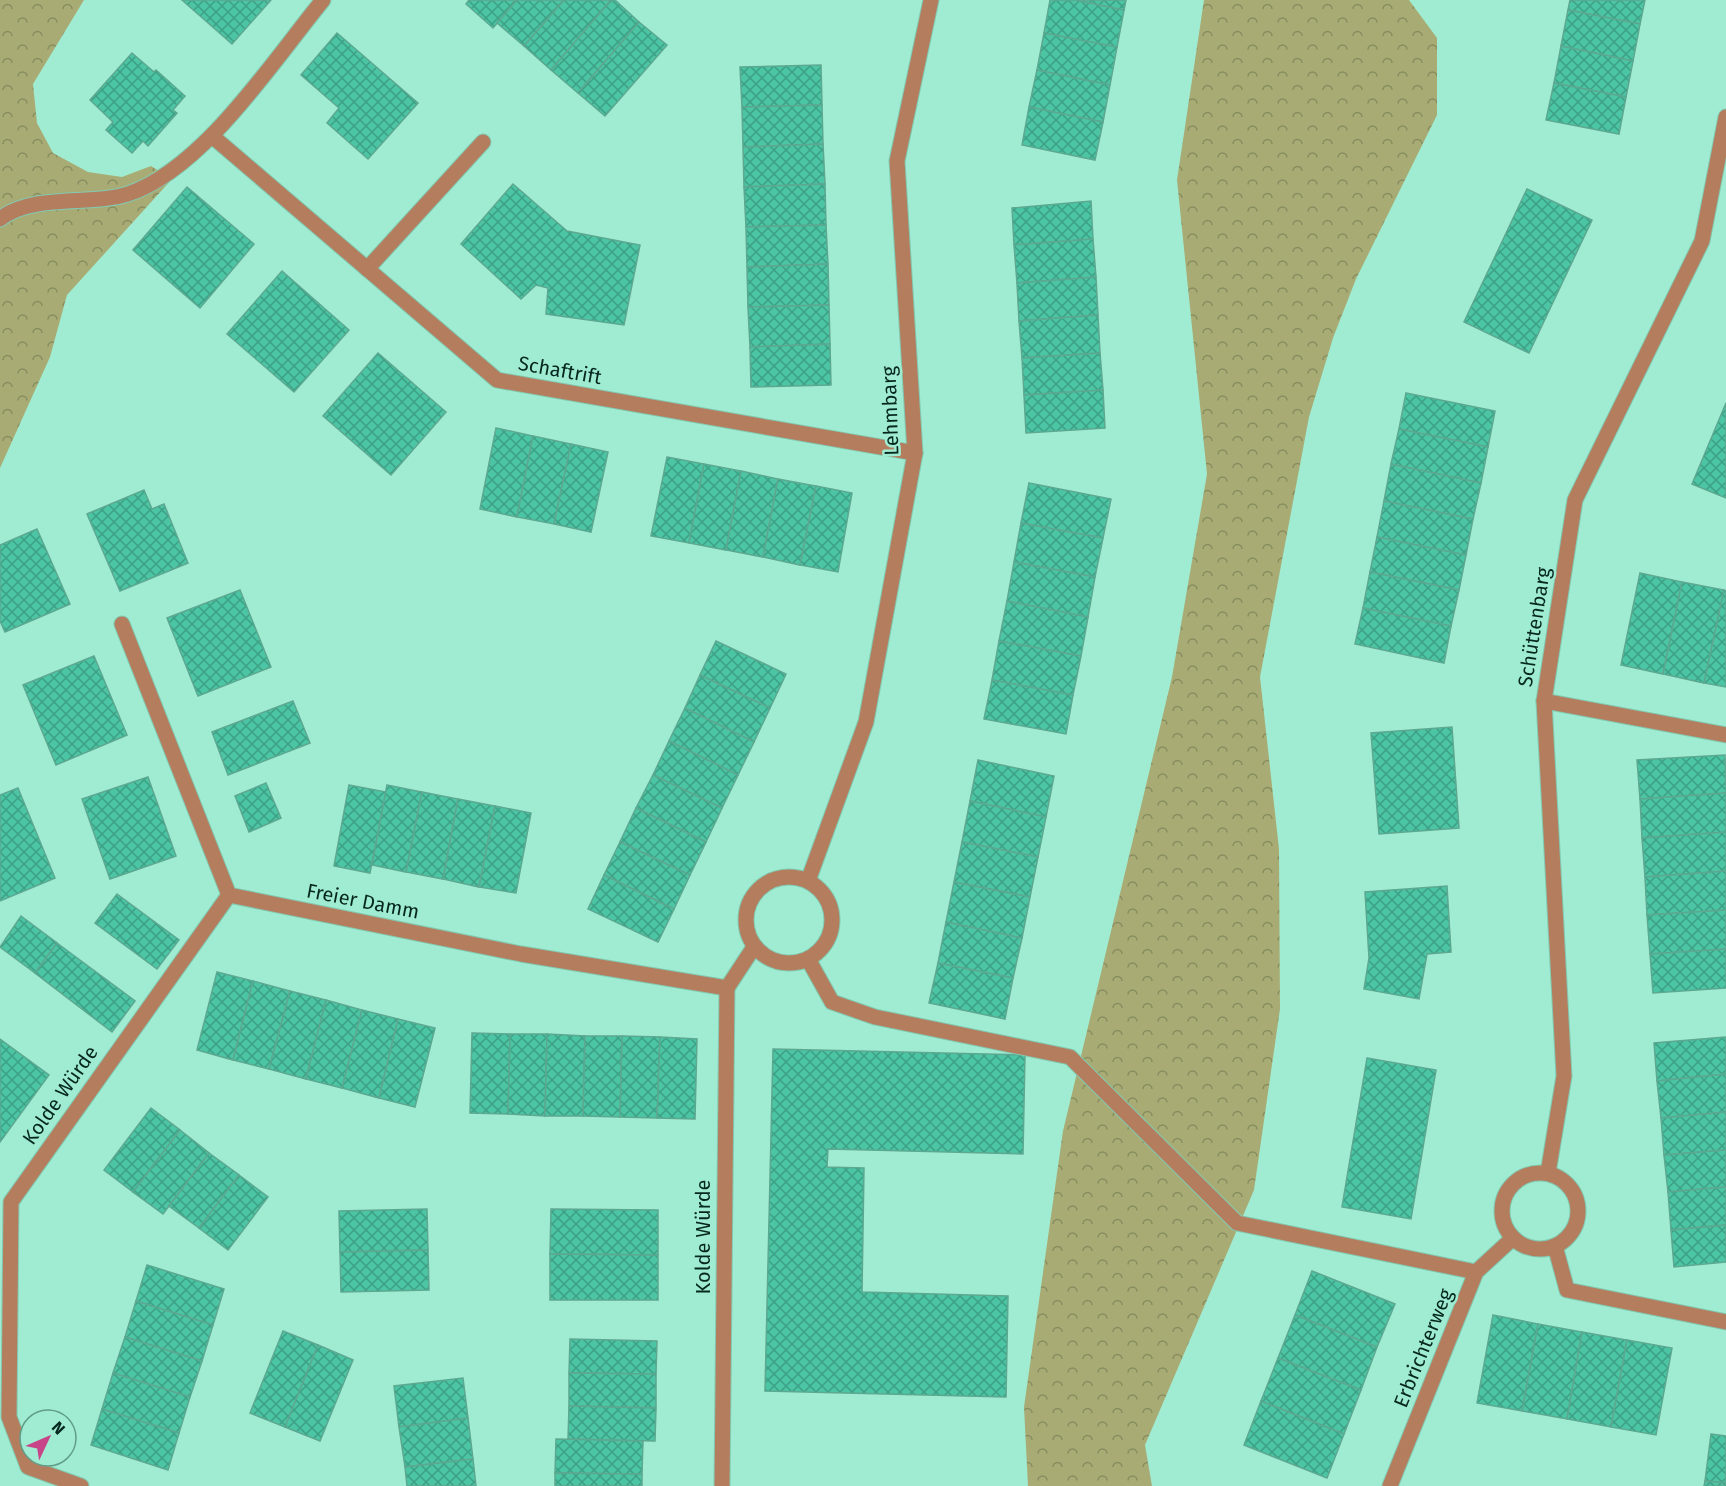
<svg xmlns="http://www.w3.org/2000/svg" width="1726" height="1486" font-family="'Fira Sans',sans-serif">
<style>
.park{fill:url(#park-crowns)}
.building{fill:url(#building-cross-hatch);stroke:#5ca890;stroke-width:1.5}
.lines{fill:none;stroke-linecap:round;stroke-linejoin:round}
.service-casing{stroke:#83c9b2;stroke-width:17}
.minor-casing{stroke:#83c9b2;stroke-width:17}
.service{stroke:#b47e5e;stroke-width:15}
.minor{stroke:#b47e5e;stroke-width:15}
.labels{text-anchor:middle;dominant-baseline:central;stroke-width:5;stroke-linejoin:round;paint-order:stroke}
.street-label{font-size:20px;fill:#06271e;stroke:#9fecd2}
</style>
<defs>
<pattern id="park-crowns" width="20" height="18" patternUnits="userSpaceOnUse" patternTransform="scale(1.5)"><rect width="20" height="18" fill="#a8ac74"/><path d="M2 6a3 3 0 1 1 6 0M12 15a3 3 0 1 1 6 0" fill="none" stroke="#878c5f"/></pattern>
<pattern id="building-cross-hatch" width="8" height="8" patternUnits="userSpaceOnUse" patternTransform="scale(1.5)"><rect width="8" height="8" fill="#4cc5a4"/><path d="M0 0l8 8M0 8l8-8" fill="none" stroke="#3da085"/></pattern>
</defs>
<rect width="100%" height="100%" fill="#9fecd2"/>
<!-- park -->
<g class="park">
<path d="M0,0h84l-51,84 4,39 16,30 35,19 34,5 29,-11 21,13 -105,116 -17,62 -50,111z"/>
<path d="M1204,0h205l28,38v77l-81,164 -23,59 -24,79 -49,260 19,172 1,160 -26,181 -109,255 7,41h-124l-4,-79 39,-276 109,-454 35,-203 -30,-294z"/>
</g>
<!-- building -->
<g class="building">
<path d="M182,0h89l-39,44z"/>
<path d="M469,0h48l-24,28 -27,-24z"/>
<path d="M517,0h47l-40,46 -27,-23z"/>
<path d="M564,0h47l-60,70 -27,-24z"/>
<path d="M611,0h4l24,22 -61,71 -27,-23z"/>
<path d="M1050,0h26l48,10 -7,37 -73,-14z"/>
<path d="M1076,0h50l-2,10z"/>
<path d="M1570,0h75l-5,24 -72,-14z"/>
<path d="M1568,10l72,14 -7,37 -72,-15z"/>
<path d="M639,22l28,23 -62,71 -27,-23z"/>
<path d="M337,33l81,70 -50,56 -41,-36 12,-15 -38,-33z"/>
<path d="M1044,33l73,14 -7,38 -73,-15z"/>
<path d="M1561,46l72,15 -7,36 -72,-14z"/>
<path d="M132,53l22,19 2,-2 29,26 -12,14 4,3 -29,33 -5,-5 -11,12 -26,-23 7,-8 -23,-22z"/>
<path d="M821,65l1,40 -80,2 -2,-40z"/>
<path d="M1037,70l73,15 -7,37 -74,-15z"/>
<path d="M1554,83l72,14 -7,37 -73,-14z"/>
<path d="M822,105l1,39 -80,3 -1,-40z"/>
<path d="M1029,107l74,15 -8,38 -73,-15z"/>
<path d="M823,144l2,40 -81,3 -1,-40z"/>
<path d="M513,184l54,47 73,14 -16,80 -78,-11 2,-26 -12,-3 -15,14 -60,-55z"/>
<path d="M825,184l1,41 -80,2 -2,-40z"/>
<path d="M187,187l67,57 -54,64 -67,-58z"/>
<path d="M1527,189l65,31 -63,133 -65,-31z"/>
<path d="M1091,201l2,38 -79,6 -2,-37z"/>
<path d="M826,225l2,39 -81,3 -1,-40z"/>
<path d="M1093,239l3,38 -79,6 -3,-38z"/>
<path d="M828,264l1,41 -81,2 -1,-40z"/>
<path d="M282,271l67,59 -55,62 -67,-58z"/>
<path d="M1096,277l2,38 -79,6 -2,-38z"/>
<path d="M829,305l1,39 -80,3 -2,-40z"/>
<path d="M1098,315l2,38 -78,5 -3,-37z"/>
<path d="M830,344l1,41 -80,2 -1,-40z"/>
<path d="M378,353l68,59 -55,63 -68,-59z"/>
<path d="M1100,353l3,37 -79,5 -2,-37z"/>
<path d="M1103,390l2,38 -79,5 -2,-38z"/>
<path d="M1406,393l89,18 -7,36 -89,-18z"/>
<path d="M1726,403v95l-34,-14z"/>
<path d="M496,428l37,8 -16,81 -37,-8z"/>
<path d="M1399,429l89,18 -7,36 -90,-19z"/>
<path d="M533,436l38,8 -17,80 -37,-7z"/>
<path d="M571,444l37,8 -17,80 -37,-8z"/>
<path d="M667,457l37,7 -15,79 -38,-7z"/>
<path d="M704,464l37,7 -15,79 -37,-7z"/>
<path d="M1391,464l90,19 -8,36 -89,-18z"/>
<path d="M741,471l37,8 -15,78 -37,-7z"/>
<path d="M778,479l38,7 -16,79 -37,-8z"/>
<path d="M1029,483l82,16 -8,39 -82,-15z"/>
<path d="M816,486l36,7 -14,79 -38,-7z"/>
<path d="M144,490l8,19 12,-5 24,59 -68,28 -33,-77z"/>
<path d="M1384,501l89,18 -7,36 -89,-18z"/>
<path d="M1021,523l82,15 -8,39 -81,-15z"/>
<path d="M37,529l33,75 -65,28 -5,-11v-76z"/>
<path d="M1377,537l89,18 -7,35 -89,-18z"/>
<path d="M1014,562l81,15 -7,40 -81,-16z"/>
<path d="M1370,572l89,18 -8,36 -88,-18z"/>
<path d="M1640,573l42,9 -19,92 -42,-9z"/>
<path d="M1682,582l42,8 -20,93 -41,-9z"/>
<path d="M240,590l31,77 -73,29 -31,-78z"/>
<path d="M1724,590l2,1v96l-22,-4z"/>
<path d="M1007,601l81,16 -7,39 -82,-15z"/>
<path d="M1363,608l88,18 -7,37 -89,-19z"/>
<path d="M716,641l70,33 -16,34 -70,-33z"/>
<path d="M999,641l82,15 -8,39 -81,-15z"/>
<path d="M94,656l33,79 -71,30 -33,-80z"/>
<path d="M700,675l70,33 -16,34 -69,-34z"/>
<path d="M992,680l81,15 -7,39 -82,-15z"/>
<path d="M293,701l17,42 -82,32 -16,-43z"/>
<path d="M685,708l69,34 -16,33 -69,-34z"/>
<path d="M1452,727l7,101 -80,6 -8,-101z"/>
<path d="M669,741l69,34 -16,33 -69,-33z"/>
<path d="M1725,755l1,38 -86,6 -3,-39z"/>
<path d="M978,760l76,16 -8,41 -76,-16z"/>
<path d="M653,775l69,33 -16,34 -70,-34z"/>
<path d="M148,777l28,79 -66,23 -28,-80z"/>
<path d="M266,783l15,35 -32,14 -14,-36z"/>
<path d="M349,785l37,7 -16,81 -36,-7z"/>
<path d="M387,785l35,7 -16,80 -34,-7z"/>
<path d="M18,788l37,90 -55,23v-106z"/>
<path d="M422,792l36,7 -15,80 -37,-7z"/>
<path d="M1726,793v39l-84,6 -2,-39z"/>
<path d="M458,799l37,7 -16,81 -36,-8z"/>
<path d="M970,801l76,16 -8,40 -76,-15z"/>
<path d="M495,806l36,7 -15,80 -37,-6z"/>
<path d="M636,808l70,34 -16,33 -70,-33z"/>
<path d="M1726,832v39l-81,6 -3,-39z"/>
<path d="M620,842l70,33 -16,34 -70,-34z"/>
<path d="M962,842l76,15 -8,40 -76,-15z"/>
<path d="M1726,871v39l-79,5 -2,-38z"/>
<path d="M604,875l70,34 -16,33 -70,-33z"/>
<path d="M954,882l76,15 -8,41 -76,-16z"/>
<path d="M1447,886l4,66 -24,2 -8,45 -55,-10 5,-31 -4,-66z"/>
<path d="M117,894l62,46 -22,29 -62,-46z"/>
<path d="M1726,910v39l-76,5 -3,-39z"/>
<path d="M21,916l36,27 -22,30 -35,-26z"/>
<path d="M946,922l76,16 -9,40 -75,-15z"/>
<path d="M57,943l78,58 -23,31 -77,-59z"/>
<path d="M1726,949v39l-73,5 -3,-39z"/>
<path d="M938,963l75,15 -8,41 -76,-16z"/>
<path d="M217,972l36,9 -20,79 -36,-10z"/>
<path d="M253,981l37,10 -21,78 -36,-9z"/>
<path d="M290,991l36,9 -20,79 -37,-10z"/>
<path d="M326,1000l36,10 -20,78 -36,-9z"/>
<path d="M362,1010l36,9 -19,79 -37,-10z"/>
<path d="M398,1019l37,9 -20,79 -36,-9z"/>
<path d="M472,1033l38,1 -2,80 -38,-1z"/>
<path d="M510,1034h37l-2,82 -37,-2z"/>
<path d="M547,1034l38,2 -2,80h-38z"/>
<path d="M585,1036h37l-2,81 -37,-1z"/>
<path d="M622,1036l38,1 -3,81 -37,-1z"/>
<path d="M660,1037l37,2 -2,80 -38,-1z"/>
<path d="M1726,1037v37l-69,7 -3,-38z"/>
<path d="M0,1039l49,36 -49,67z"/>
<path d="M773,1049l252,6 -2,99 -195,-5 -1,18 37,1 -2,124 146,4 -2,101 -241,-6z"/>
<path d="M1367,1058l69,12 -25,149 -69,-12z"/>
<path d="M1726,1074v38l-65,6 -4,-37z"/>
<path d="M151,1108l29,22 -47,62 -29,-22z"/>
<path d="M1726,1112v38l-62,5 -3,-37z"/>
<path d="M180,1130l29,23 -46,61 -30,-22z"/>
<path d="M1726,1150v37l-58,5 -4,-37z"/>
<path d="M209,1153l30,22 -40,53 -30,-22z"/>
<path d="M239,1175l29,22 -40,53 -29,-22z"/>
<path d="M1726,1187v38l-55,5 -3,-38z"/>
<path d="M427,1209l1,41 -88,2 -1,-41z"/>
<path d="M551,1209l107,1v45l-108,-1z"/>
<path d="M1726,1225v37l-52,5 -3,-37z"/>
<path d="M428,1250l1,40 -88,2 -1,-40z"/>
<path d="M550,1254l108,1v45h-108z"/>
<path d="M147,1265l77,24 -11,36 -77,-24z"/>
<path d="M1312,1271l83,33 -18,43 -82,-32z"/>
<path d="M136,1301l77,24 -11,36 -77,-24z"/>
<path d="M1295,1315l82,32 -16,43 -83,-32z"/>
<path d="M1493,1315l45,9 -16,87 -45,-8z"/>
<path d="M1538,1324l44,8 -15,87 -45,-8z"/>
<path d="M283,1331l35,14 -33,82 -35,-14z"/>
<path d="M1582,1332l45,8 -16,87 -44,-8z"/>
<path d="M125,1337l77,24 -12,36 -77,-24z"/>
<path d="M570,1339l87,2 -1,33 -87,-1z"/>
<path d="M1627,1340l45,8 -16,87 -45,-8z"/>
<path d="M318,1345l35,15 -33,81 -35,-14z"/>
<path d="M1278,1358l83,32 -17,44 -83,-33z"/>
<path d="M113,1373l77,24 -11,36 -77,-24z"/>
<path d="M569,1373l87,1v34l-87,-2z"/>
<path d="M463,1378l5,40 -69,9 -5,-41z"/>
<path d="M1261,1401l83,33 -17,44 -83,-33z"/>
<path d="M569,1406l87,2 -1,33 -87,-2z"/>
<path d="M102,1409l77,24 -11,37 -77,-25z"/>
<path d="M468,1418l5,41 -68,8 -6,-40z"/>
<path d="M1711,1434l15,2v47l-21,-2z"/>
<path d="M556,1439l87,2 -1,33 -87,-1z"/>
<path d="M473,1459l3,27h-69l-2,-19z"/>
<path d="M555,1473l87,1v12h-87z"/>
<path d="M1705,1481l21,2v3h-22z"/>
</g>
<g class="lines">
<!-- service casing -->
<g class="service-casing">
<path id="service" d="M367,269l116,-127"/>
</g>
<!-- minor casing -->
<g class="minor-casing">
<g id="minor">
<path d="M212,136l285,244 418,73"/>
<path d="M0,219c32,-26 92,-13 128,-25 75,-25 145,-133 195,-194"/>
<path d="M122,624l107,271 292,59 206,34 27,-41"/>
<path d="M1544,701l182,34"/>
<circle cx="789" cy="920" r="43"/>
<path d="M808,881l58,-159 49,-269 -18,-292 34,-161"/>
<path d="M808,959l24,43 43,15 195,40 167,166 239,49"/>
<path d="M1548,1173l16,-97 -20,-375 31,-201 127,-259 24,-124"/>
<circle cx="1540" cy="1211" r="38"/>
<path d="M1555,1246l12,44 159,32"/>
<path d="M81,1486l-53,-19 -19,-50 2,-215 218,-307"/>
<path d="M722,1486l5,-498"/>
<path d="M1390,1486l86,-214 37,-34"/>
</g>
</g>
<!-- service -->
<use href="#service" class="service"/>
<!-- minor -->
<use href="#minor" class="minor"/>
</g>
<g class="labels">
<!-- street labels -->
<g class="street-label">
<text transform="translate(560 370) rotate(10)">Schaftrift</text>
<text transform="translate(890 411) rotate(-92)">Lehmbarg</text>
<text transform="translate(1534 627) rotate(-81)">Schüttenbarg</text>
<text transform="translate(363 901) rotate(11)">Freier Damm</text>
<text transform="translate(60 1095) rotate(-55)">Kolde Würde</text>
<text transform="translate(703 1237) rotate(-90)">Kolde Würde</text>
<text transform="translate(1423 1348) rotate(-68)">Erbrichterweg</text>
</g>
</g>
<!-- north arrow -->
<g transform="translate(48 1438) rotate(46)"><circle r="28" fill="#9fecd2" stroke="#629d8a" stroke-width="1.5"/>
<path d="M0-4.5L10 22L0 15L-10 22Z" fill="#c84489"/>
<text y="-9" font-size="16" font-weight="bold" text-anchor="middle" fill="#06271e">N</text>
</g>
</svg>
